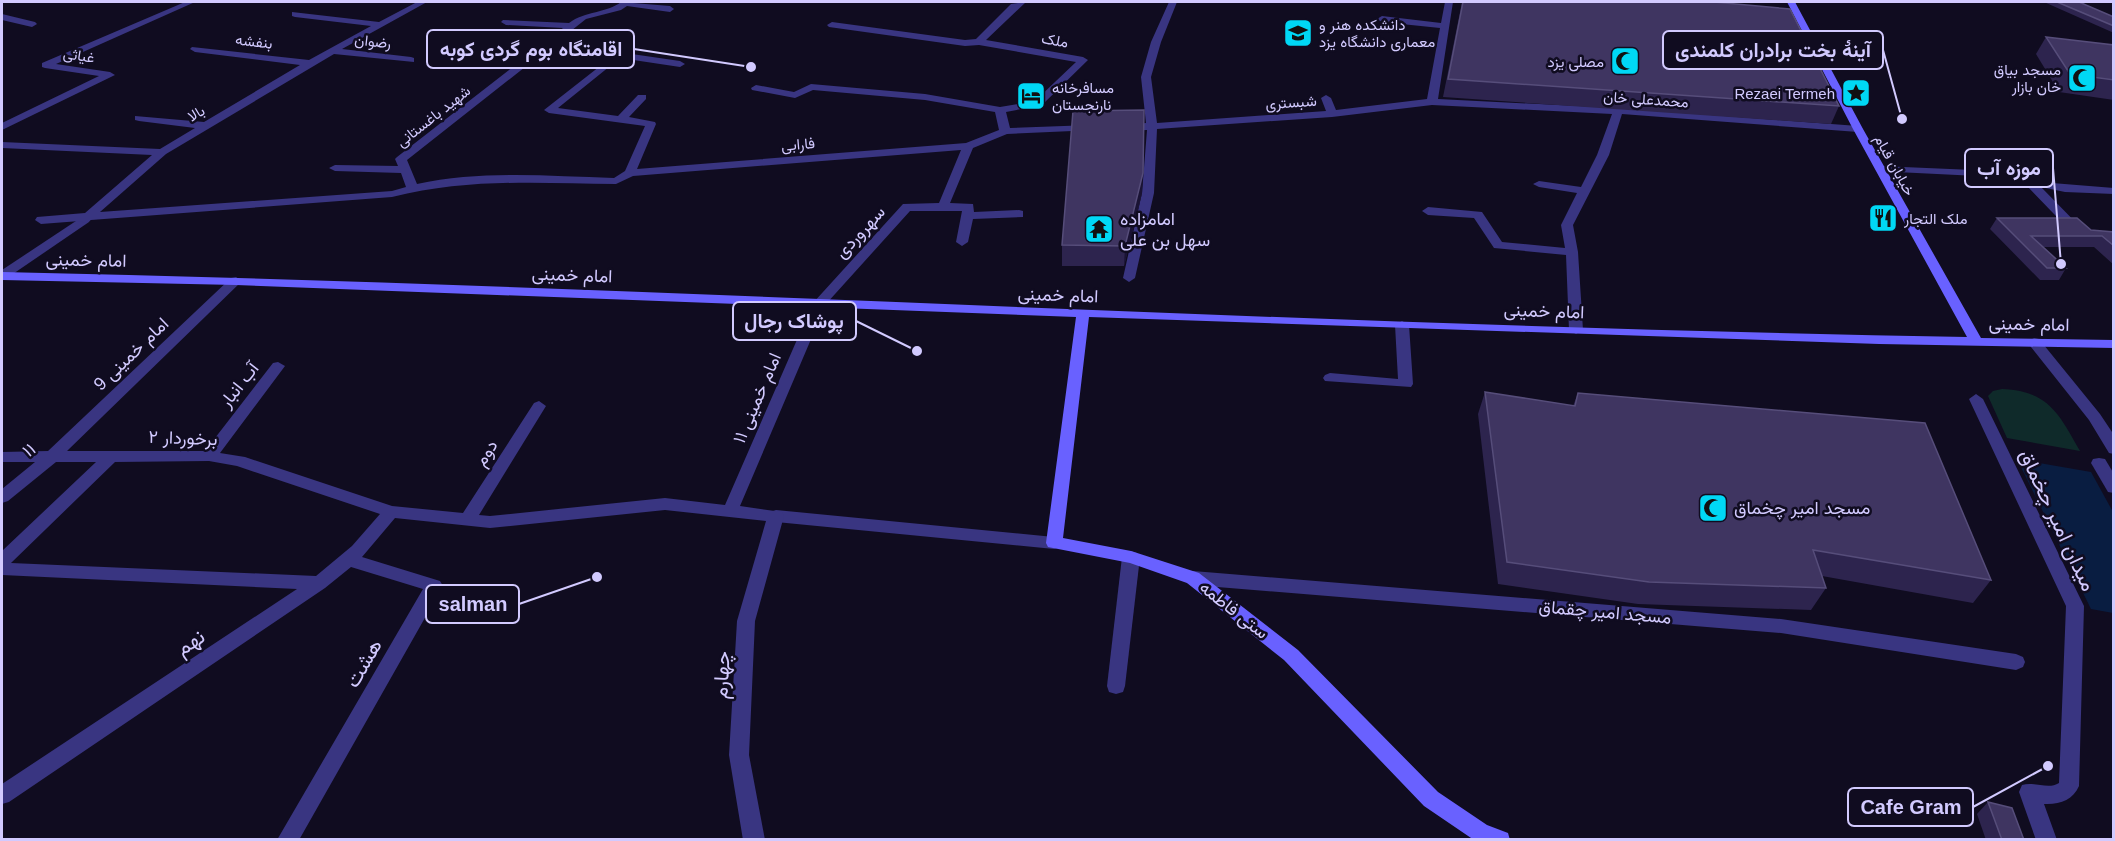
<svg xmlns="http://www.w3.org/2000/svg" width="2115" height="841" font-family="Arial,Vazirmatn,sans-serif">
<style>
.green{fill:#0f2a2a}
.water{fill:#091d41}
.lines{fill:none;stroke-linecap:round;stroke-linejoin:round}
.lane{fill:#393581;fill-rule:evenodd}
.street{fill:#393581;fill-rule:evenodd}
.secondary{fill:#6961ff;fill-rule:evenodd}
.wall{fill:#2d244e}
.shaded-wall{fill:#1a1334}
.building{fill:#3f3561;stroke:#564d7a;stroke-width:1.5}
.labels{text-anchor:middle;dominant-baseline:central;stroke-width:5;stroke-linejoin:round;paint-order:stroke}
.far-poi-label{font-size:15px;fill:#d2caff;stroke:#100c20;text-anchor:start}
.far-street-label{font-size:15px;fill:#d2caff;stroke:#100c20}
.poi-label{font-size:18px;fill:#d2caff;stroke:#100c20;text-anchor:start}
.street-label{font-size:18px;fill:#d2caff;stroke:#100c20}
.near-street-label{font-size:21px;fill:#d2caff;stroke:#100c20}
.leader{fill:none;stroke:#d2caff;stroke-width:2}
.callout-dot{fill:#d2caff;stroke:#100c20;stroke-width:2}
.callout{fill:#100c20;stroke:#d2caff;stroke-width:2}
.callout-label{font-size:20px;text-anchor:middle;font-weight:bold;fill:#d2caff}
</style>
<rect width="100%" height="100%" fill="#100c20"/>
<!-- green -->
<path class="green" d="M2002,389c47,2 57,25 78,62l-73,-13 -19,-42 5,-5z"/>
<!-- water -->
<path class="water" d="M2017,459l74,13 22,40v101l-22,-4z"/>
<g class="lines">
<!-- lane -->
<g class="lane">
<path d="M1880,166l140,6 32,11 62,5v6l-49,-2 -24,-5 49,50 24,1v8l-32,-3 -59,-61 -5,-4 -142,-7v-4z"/>
<path d="M85,215l6,4 -2,3 -82,56 -5,1v-9z"/>
<path d="M776,510l278,27 6,2 2,4 -2,4 -6,2 -278,-27 -6,-2 -2,-4 2,-4z"/>
</g>
<!-- street -->
<g class="street">
<path d="M185,2h10l-139,62 54,8 5,3 -113,55v-7l97,-47 -54,-8 -3,-1v-4z"/>
<path d="M417,2h10l-85,47 69,8 3,1v4l-80,-8 -168,100 -66,58 292,-21 14,-4 -5,-14 -66,-2 -6,-3 6,-3 63,1 -3,-7 2,-2 166,-129 -57,-3 -5,-3 2,-2 66,3c16,-12 38,-10 52,-21l49,4 4,3 -4,3 -43,-6 -6,4 -35,9 -179,141 10,24c64,-14 131,-8 197,-6l11,-7 20,-45 -96,-13 -5,-3 74,-58 62,9 5,3 -5,3 -60,-9 -62,50 60,8 20,-21h8v4l-17,18 26,5 1,2 -19,45 329,-26 33,-13 -4,-18 -70,-12 -112,-10 -18,8 -43,-8 -1,-2 5,-3 38,7 17,-8 114,10 75,13 35,-6 41,-39 -97,-17 -14,1 -136,-19 -2,-2 5,-3 133,18 11,-1 35,-35 15,-2 -40,38 97,17 5,3 -46,45 -36,7 4,16 81,-3 4,1v4l-88,4 -34,14 -23,55 23,1 1,8 45,-2 4,1v6l-50,2 -5,23 -6,4 -6,-4 6,-31h-52l-84,93 -86,202 42,6 2,4 -29,105 -6,134 16,85h-22l-14,-85 8,-134 29,-100 -101,-11 -175,18 -95,-10 -33,39 78,24 3,5 -144,254h-22l146,-251 -72,-22 -26,21 -316,214 -7,2v-20l295,-195 -295,-14v-24l94,-89h-40l-48,39 -6,2v-14l33,-27h-33v-10l46,-1 183,-173 5,-1 6,4 -175,170h138l68,-88 5,-1 7,4 -65,87 25,4 147,49 71,7 71,-110 5,-2 7,5 -67,109 11,1 175,-18 60,7 88,-202 90,-99 36,-1 22,-53 -328,26 -17,8c-79,-1 -147,-6 -224,13l-301,23 -6,3 -5,-2 -39,3 -6,-4 2,-3 48,-4 67,-58 -150,-7v-6l158,7 35,-21 -56,-7 -4,-1v-4l69,6 96,-57 -105,-13 -5,-3 2,-2 117,13 62,-34 -76,-9 -3,-1v-4l87,10zM209,461l28,5 143,48 -28,32 -36,30 -305,-13 104,-101z"/>
<path d="M1169,2h8l-16,40 -10,35 6,46 169,-12 -5,-13 5,-3 5,3 5,12 91,-11 13,-71 -58,-6 -5,-3 5,-3 59,7 4,-21h8l-15,97 180,9 240,18 5,3 -5,3 -236,-18 -13,41 -36,70 5,27 5,78 -7,4 -7,-4 -3,-75 -72,-7 -20,-30 -46,-3 -6,-4 6,-4 54,5 20,30 63,6 -4,-23 16,-32 -38,-6 -6,-3 6,-3 42,6 16,-32 15,-41 -180,-9 -100,12 -175,12 -3,64 -19,85 -6,4 -6,-4 19,-85 5,-63 -23,1 -5,-3 5,-3 22,-2 -5,-46 10,-35z"/>
<path d="M2,14l33,8 2,2 -5,3 -30,-7z"/>
<path d="M1402,321l7,4 4,59 -2,3 -86,-6 -2,-3 2,-3 5,-2 68,6 -3,-54z"/>
<path d="M2034,338l5,1 61,75 14,21v19l-5,-1 -20,-33 -62,-78z"/>
<path d="M1976,394l7,5 101,207 -5,180c-6,14 -20,19 -35,18l13,36h-21l-17,-48 3,-7c12,-4 26,5 37,-2l7,-177 -97,-207z"/>
<path d="M2099,458l6,1 9,15v19l-6,-1 -17,-29 2,-4z"/>
<path d="M1131,551l6,2 3,4 -15,129 -2,6 -7,2 -7,-2 -2,-6 15,-129 3,-4z"/>
<path d="M1193,571l588,48 235,35 7,3 2,5 -2,5 -7,3 -235,-37 -588,-48 -6,-2 -3,-5 3,-5z"/>
</g>
<!-- secondary -->
<path class="secondary" d="M1787,2h8l68,127 118,209 133,2v8l-235,-4 -790,-27 -26,221 68,13 68,22 99,77 140,142 49,33 21,8 2,7h-36l-50,-34 -140,-146 -97,-77 -57,-20 -82,-16 -2,-4 30,-226 -840,-32 -234,-5v-8c655,14 1310,54 1965,65l-114,-208z"/>
</g>
<!-- wall -->
<g class="wall">
<path d="M1462,2h252l125,104 -8,18 -388,-27z"/>
<path d="M2044,2h41l-1,2 30,13v16z"/>
<path d="M2046,37l68,8v55l-55,-8 -23,-38z"/>
<path d="M1142,193l-18,73h-62v-21z"/>
<path d="M1997,218l94,12 23,2v33l-20,-18h-51l23,21 -7,12h-19l-50,-51z"/>
<path d="M1485,392l88,14 5,-13 413,187 -18,23 -151,-27 4,12 -15,22 -173,-6 -140,-20 -20,-170z"/>
<path d="M1988,802l36,38h-38l-9,-26z"/>
</g>
<!-- shaded-wall -->
<path class="shaded-wall" d="M1143,173l-1,20 -18,73 1,-20z"/>
<!-- building -->
<g class="building">
<path d="M1463,2h251l76,7 49,97 -391,-27z"/>
<path d="M2057,2h22l35,15v9z"/>
<path d="M2046,37l68,8v35l-44,-6z"/>
<path d="M1144,110l-1,63 -18,73 -63,-1 11,-134z"/>
<path d="M1997,218h80l14,12 23,2v14l-12,-10h-71l35,32h-19z"/>
<path d="M1485,392l90,14 3,-13 347,30 66,157 -178,-30 13,38 -177,-6 -142,-20z"/>
<path d="M1988,802l24,6 12,32h-22z"/>
</g>
<!-- icons -->
<defs>
<g id="university-square" transform="scale(1.5)"><rect x="-9" y="-9" width="18" height="18" rx="4" fill="#00d8f5" stroke="#100c20"/><path d="M0-5L7-2L0 1L-7-2ZM-4 1L0 2.5L4 1V4Q0 6-4 4Z" fill="#111"/></g>
<g id="mosque-square" transform="scale(1.5)"><rect x="-9" y="-9" width="18" height="18" rx="4" fill="#00d8f5" stroke="#100c20"/><path d="M3.5-4.9A6 6 0 1 0 3.5 4.9A5 5 0 1 1 3.5-4.9Z" fill="#111"/></g>
<g id="sight-square" transform="scale(1.5)"><rect x="-9" y="-9" width="18" height="18" rx="4" fill="#00d8f5" stroke="#100c20"/><path d="M0-6L1.8-2.2L6-1.7L2.9 1.2L3.7 5.4L0 3.3L-3.7 5.4L-2.9 1.2L-6-1.7L-1.8-2.2Z" fill="#111"/></g>
<g id="hotel-square" transform="scale(1.5)"><rect x="-9" y="-9" width="18" height="18" rx="4" fill="#00d8f5" stroke="#100c20"/><path d="M-6-4.5h1.5V1H6V5H4.5V3h-9V5H-6ZM-4 0a1.8 1.8 0 1 1 3.6 0ZM.5 0V-2.5h3Q6-2.5 6 0Z" fill="#111"/></g>
<g id="restaurant-square" transform="scale(1.5)"><rect x="-9" y="-9" width="18" height="18" rx="4" fill="#00d8f5" stroke="#100c20"/><path d="M-5-6h1v4h1v-4h1v4h1v-4h1v5L-1.5 .5V6h-2V.5L-5-1ZM5-6V6H3V1.5H1.5Q1.5-4 5-6Z" fill="#111"/></g>
<g id="temple-square" transform="scale(1.5)"><rect x="-9" y="-9" width="18" height="18" rx="4" fill="#00d8f5" stroke="#100c20"/><path d="M0-6L5-2H3V0L6.5 2.5H4V6H1.5V3h-3V6H-4V2.5H-6.5L-3 0V-2H-5Z" fill="#111"/></g>
</defs>
<g fill-rule="evenodd">
<use href="#university-square" x="1298" y="33"/>
<use href="#mosque-square" x="1625" y="61"/>
<use href="#mosque-square" x="2082" y="78"/>
<use href="#sight-square" x="1856" y="93"/>
<use href="#hotel-square" x="1031" y="96"/>
<use href="#restaurant-square" x="1883" y="218"/>
<use href="#temple-square" x="1099" y="229"/>
<use href="#mosque-square" x="1713" y="508"/>
</g>
<g class="labels">
<!-- far-poi labels -->
<g class="far-poi-label">
<text x="1319" y="24">دانشکده هنر و<tspan x="1319" dy="17">معماری دانشگاه یزد</tspan></text>
<text x="1604" y="61" text-anchor="end">مصلی یزد</text>
<text x="2061" y="69" text-anchor="end">مسجد بیاق<tspan x="2061" dy="17">خان بازار</tspan></text>
<text x="1052" y="87">مسافرخانه<tspan x="1052" dy="17">نارنجستان</tspan></text>
<text x="1835" y="93" text-anchor="end">Rezaei Termeh</text>
<text x="1904" y="218">ملک التجار</text>
</g>
<!-- far-street labels -->
<g class="far-street-label">
<text transform="translate(1055 40) rotate(10)">ملک</text>
<text transform="translate(254 41) rotate(7)">بنفشه</text>
<text transform="translate(373 41) rotate(6)">رضوان</text>
<text transform="translate(79 55) rotate(9)">غیاثی</text>
<text transform="translate(1646 99) rotate(4)">محمدعلی خان</text>
<text transform="translate(1291 102) rotate(-4)">شبستری</text>
<text transform="translate(196 113) rotate(-31)">بالا</text>
<text transform="translate(433 116) rotate(-38)">شهید باغستانی</text>
<text transform="translate(798 144) rotate(-5)">فارابی</text>
<text transform="translate(1895 165) rotate(61)">خیابان قیام</text>
</g>
<!-- poi labels -->
<g class="poi-label">
<text x="1120" y="219">امامزاده<tspan x="1120" dy="21">سهل بن علی</tspan></text>
<text x="1734" y="508">مسجد امیر چخماق</text>
</g>
<!-- street labels -->
<g class="street-label">
<text transform="translate(860 232) rotate(-47)">سهروردی</text>
<text transform="translate(86 260) rotate(1)">امام خمینی</text>
<text transform="translate(572 275) rotate(2)">امام خمینی</text>
<text transform="translate(1058 295) rotate(2)">امام خمینی</text>
<text transform="translate(1544 311) rotate(2)">امام خمینی</text>
<text transform="translate(2029 324) rotate(1)">امام خمینی</text>
<text transform="translate(131 354) rotate(-44)">امام خمینی 9</text>
<text transform="translate(239 385) rotate(-52)">آب انبار</text>
<text transform="translate(757 398) rotate(-67)">امام خمینی ۱۱</text>
<text transform="translate(183 438) rotate(2)">برخوردار ۲</text>
<text transform="translate(29 450) rotate(-38)">۱۱</text>
<text transform="translate(486 453) rotate(-58)">دوم</text>
<text transform="translate(1234 610) rotate(38)">ستی فاطمه</text>
<text transform="translate(1605 612) rotate(5)">مسجد امیر چقماق</text>
</g>
<!-- near-street labels -->
<g class="near-street-label">
<text transform="translate(2058 520) rotate(65)">میدان امیر چخماق</text>
<text transform="translate(190 642) rotate(-34)">نهم</text>
<text transform="translate(363 663) rotate(-60)">هشت</text>
<text transform="translate(721 675) rotate(-87)">چهارم</text>
</g>
</g>
<!-- callouts -->
<path class="leader" d="M751 67L634 49M1902 119L1883 50M2061 264L2053 168M917 351L856 321M597 577L519 604M2048 766L1973 807"/>
<g class="callout-dot">
<circle cx="751" cy="67" r="6"/>
<circle cx="1902" cy="119" r="6"/>
<circle cx="2061" cy="264" r="6"/>
<circle cx="917" cy="351" r="6"/>
<circle cx="597" cy="577" r="6"/>
<circle cx="2048" cy="766" r="6"/>
</g>
<g class="callout">
<rect x="427" y="30" width="207" height="38" rx="6"/>
<rect x="1663" y="31" width="220" height="38" rx="6"/>
<rect x="1965" y="149" width="88" height="38" rx="6"/>
<rect x="733" y="302" width="123" height="38" rx="6"/>
<rect x="426" y="585" width="93" height="38" rx="6"/>
<rect x="1848" y="788" width="125" height="38" rx="6"/>
</g>
<g class="callout-label">
<text x="531" y="56">اقامتگاه بوم گردی کوبه</text>
<text x="1773" y="57">آینهٔ بخت برادران کلمندی</text>
<text x="2009" y="175">موزه آب</text>
<text x="794" y="328">پوشاک رجال</text>
<text x="473" y="611">salman</text>
<text x="1911" y="814">Cafe Gram</text>
</g>
<!-- border -->
<rect width="2115" height="841" fill="none" stroke="#d2caff" stroke-width="6"/>
</svg>
